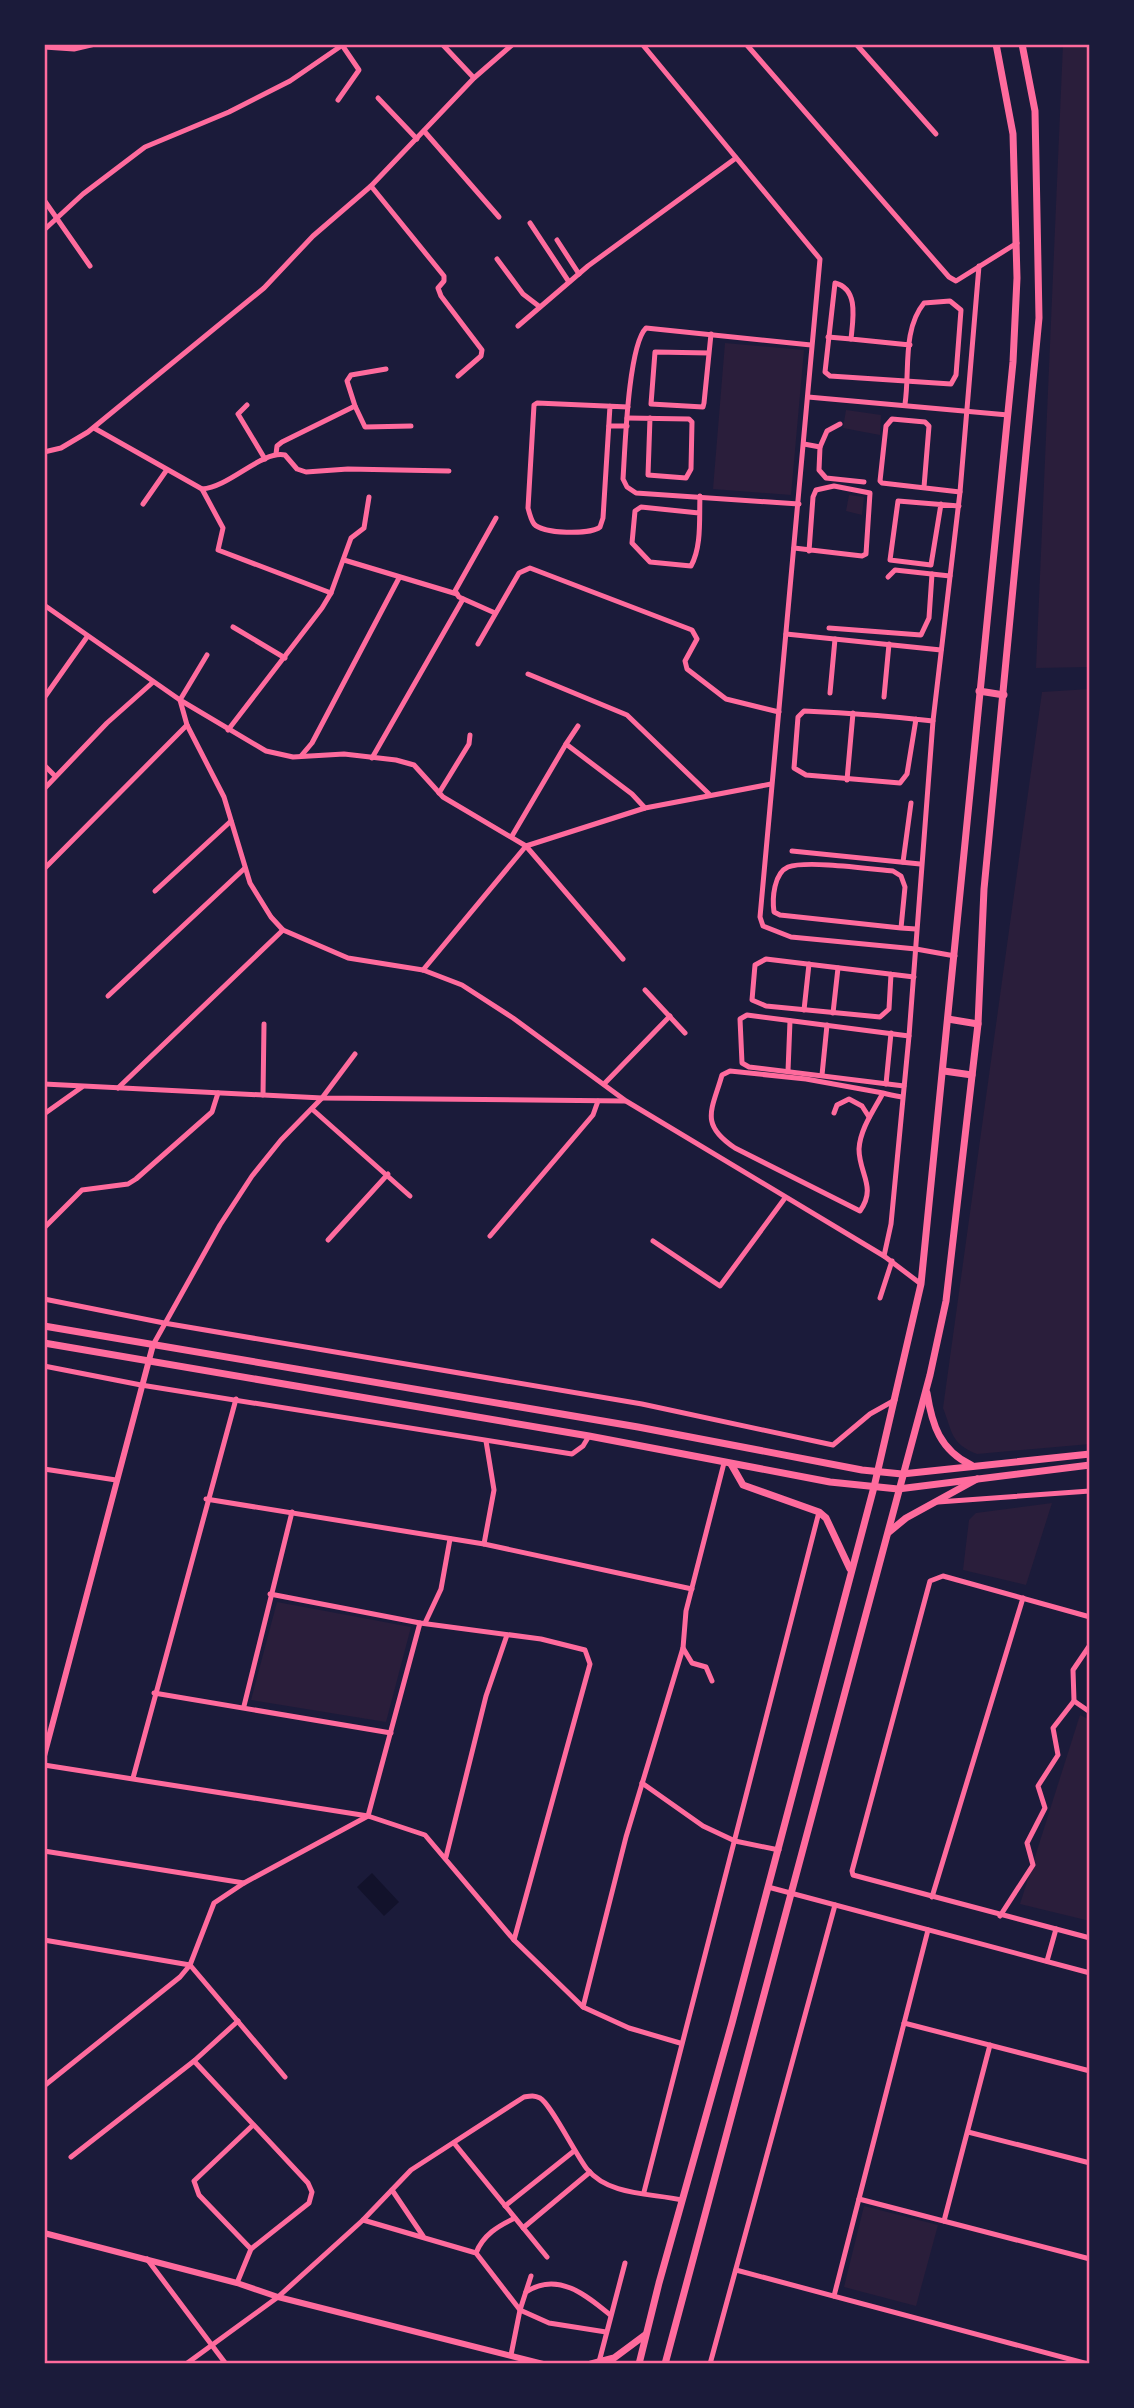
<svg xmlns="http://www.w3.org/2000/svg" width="1134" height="2408" font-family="Spectral,serif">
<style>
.green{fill:#2a1e3b}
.water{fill:#12122b}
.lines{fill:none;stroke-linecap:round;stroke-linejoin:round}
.minor{stroke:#ff6b9d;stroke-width:5}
.tertiary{stroke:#ff6b9d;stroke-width:6}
.secondary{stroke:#ff6b9d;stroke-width:7}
.neatline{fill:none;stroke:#ff6b9d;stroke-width:2.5}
</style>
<rect width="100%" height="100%" fill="#1b1b3a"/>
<!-- green -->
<g class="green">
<path d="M1063,44h27v623l-54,1z"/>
<path d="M725,343l79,7 -13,145 -78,-6z"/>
<path d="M846,410l35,5 -1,20 -37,-7z"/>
<path d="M849,495l15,2 -2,18 -16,-4z"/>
<path d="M1090,689v755l-113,10c-27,-11 -24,-21 -34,-46l99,-716z"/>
<path d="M1052,1503l-26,82 -63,-15 6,-50 7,-7z"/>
<path d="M277,1602l134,25 -25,95 -135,-22z"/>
<path d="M1080,1715l10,5v201l-70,-17z"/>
<path d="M864,2206l74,19 -22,81 -72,-19z"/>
</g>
<!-- water -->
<path class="water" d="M372,1873l27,29 -15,14 -27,-29z"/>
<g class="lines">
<!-- minor -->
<g class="minor">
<path d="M442,44l32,34"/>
<path d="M642,44l178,215 -60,658 3,9 28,11 125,12 39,7"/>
<path d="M746,44l203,233 7,4 61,-38"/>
<path d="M856,44l80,90"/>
<path d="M44,47l30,2 21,-5"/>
<path d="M378,98l39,41"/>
<path d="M338,100l21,-30 -17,-25"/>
<path d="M424,131l75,86"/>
<path d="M371,186l73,90v5l-6,7 3,8 41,54 -1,6 -23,20"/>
<path d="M44,200l46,66"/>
<path d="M530,223l39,59"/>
<path d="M44,230l39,-36 62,-47 84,-35 61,-31 54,-37"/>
<path d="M557,240l22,34"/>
<path d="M497,259l26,35 17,13"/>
<path d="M518,326l70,-60 148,-108"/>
<path d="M828,337l23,2"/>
<path d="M709,353l-54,-1 -4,52 52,3 1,-4 7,-69"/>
<path d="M808,397l200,18"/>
<path d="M905,404c5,-32 -3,-74 19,-101l26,-2 11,9 -5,65 -5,9 -121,-8 -5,-4 10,-89c24,6 18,36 16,56l59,6"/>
<path d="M247,405l-9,9 27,45"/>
<path d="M355,406l10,21 46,-1"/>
<path d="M610,406l-7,112 -3,9c-10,8 -57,7 -66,-3 -3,-4 -5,-12 -6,-16l6,-103 3,-2 91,4"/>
<path d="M627,418l62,1 3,3 -1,47 -5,9 -38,-3 2,-57"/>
<path d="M609,426h18"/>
<path d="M94,428l108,61c28,-2 60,-39 83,-34l12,14 9,3 42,-3 101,2"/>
<path d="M804,444l16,3 -1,23 7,8 38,4"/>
<path d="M820,447l7,-16 13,-7"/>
<path d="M44,452l17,-4 27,-16 176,-144 49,-52 58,-50 103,-108 39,-34"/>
<path d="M276,454l1,-8 5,-4 73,-36 -8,-25 4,-6 35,-6"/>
<path d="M924,487l5,-61 -4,-4 -33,-3 -6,7 -6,55 2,2 78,9"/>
<path d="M202,489l21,39 -5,22 113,43"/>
<path d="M143,504l23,-33"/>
<path d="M799,504l-163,-11 -9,-6 -4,-8c2,-29 5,-133 23,-151l165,17"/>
<path d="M941,504l-10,61 -41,-5 8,-59 61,5"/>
<path d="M699,513l-58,-6 -6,4 -3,32 18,19 41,4c11,-20 8,-48 9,-70"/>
<path d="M794,548l68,8 4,-2 4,-61 -36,-7 -18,4 -3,7 -4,54"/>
<path d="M344,560l113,34"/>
<path d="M888,577l7,-7 55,6"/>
<path d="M44,605l136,95 7,25 37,72 26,86 21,34 12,13 65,28 75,12 39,15 51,33 113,83 258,155 37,28"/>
<path d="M495,613l-36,-16 -4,-6 41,-73"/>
<path d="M233,627l52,31"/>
<path d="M829,628l92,7 8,-17 3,-44"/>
<path d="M786,634l155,16"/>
<path d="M478,644l41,-71 11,-5 162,62 5,9 -12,22 2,8 39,30 53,13"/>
<path d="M207,655l-27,45 86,51 27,6 51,-3 52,6 18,5 29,32 83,49 97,113"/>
<path d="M528,674l99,41 82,79"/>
<path d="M830,693l5,-54"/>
<path d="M884,697l5,-53"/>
<path d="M44,698l43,-61"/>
<path d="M916,719l-9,55 -7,9 -94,-8 -12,-7 4,-51 6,-6c44,2 86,5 129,10"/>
<path d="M228,730l94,-122 9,-15 20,-55 13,-10 5,-31"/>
<path d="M566,744l12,-18"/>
<path d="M301,756l11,-13 87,-165"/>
<path d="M372,758l91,-159"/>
<path d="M44,765l11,11"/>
<path d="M847,780l6,-67"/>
<path d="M44,789l63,-66 45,-40"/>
<path d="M439,793l30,-49 1,-9"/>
<path d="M512,836l54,-92 66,50 13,14"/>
<path d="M792,851l128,13"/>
<path d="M903,862l8,-59"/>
<path d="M44,869l143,-144"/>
<path d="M155,891l76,-70"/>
<path d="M901,928l4,-41 -4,-11 -8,-5c-22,-2 -86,-11 -105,-4 -14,6 -16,31 -14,45l6,3 121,13 15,1"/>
<path d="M423,970l103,-124 119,-38 126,-24"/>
<path d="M891,974l-2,35 -9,8 -114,-11 -14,-6 3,-35 11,-6 148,18"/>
<path d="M645,990l40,43"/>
<path d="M108,996l137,-128"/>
<path d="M804,1010l5,-46"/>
<path d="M833,1013l5,-45"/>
<path d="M788,1071l2,-50"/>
<path d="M822,1075l5,-50"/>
<path d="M44,1084l278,14 303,3"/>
<path d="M604,1084l66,-68"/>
<path d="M886,1084l5,-51"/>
<path d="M904,1086l-155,-19 -7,-4 -2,-44 7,-4 162,21"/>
<path d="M118,1088l165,-158"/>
<path d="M883,1093c-9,17 -23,36 -24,56 0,25 18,38 1,62l-125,-63c-36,-24 -23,-38 -13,-73l8,-4 76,8 77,14c7,2 13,3 19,4"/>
<path d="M263,1095l1,-71"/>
<path d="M312,1109l98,87"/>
<path d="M834,1113l3,-8 12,-6 13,7 7,11"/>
<path d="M44,1114l38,-27"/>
<path d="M44,1228l38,-38 46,-6 8,-5 76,-67 6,-19"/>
<path d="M490,1236l103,-121 5,-14"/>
<path d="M328,1240l60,-66"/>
<path d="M653,1241l67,45 65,-88"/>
<path d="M884,1256l7,-32 18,-188 24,-315 27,-229 19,-226"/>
<path d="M880,1298l12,-37"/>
<path d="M44,1299l120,24 478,81 191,41 37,-31 25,-14"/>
<path d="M153,1345l67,-120 32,-49 29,-36 41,-42 33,-44"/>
<path d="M44,1366l97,19 431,69 11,-8 6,-10"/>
<path d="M44,1469l72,11"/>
<path d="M206,1499l278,45 208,45"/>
<path d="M938,1502l152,-11"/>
<path d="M484,1544l10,-54 -8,-49"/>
<path d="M270,1594l150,29 121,16 44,11 5,14 -76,276"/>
<path d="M1090,1617l-147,-41 -13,5 -78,290 1,4 237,63"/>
<path d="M425,1623l16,-34 9,-50"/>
<path d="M712,1681l-6,-14 -14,-4 -9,-15 3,-37 38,-148"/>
<path d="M154,1693l237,40"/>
<path d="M1074,1701l16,11"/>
<path d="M244,1706l48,-194"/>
<path d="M44,1765l324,51 57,19 89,105 69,67 46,21 51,15"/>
<path d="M133,1778l103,-379"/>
<path d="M642,1783l61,43 32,15 44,9"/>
<path d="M44,1851l200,32"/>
<path d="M446,1857l40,-161 21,-61"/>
<path d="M768,1887l322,86"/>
<path d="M932,1897l91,-299"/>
<path d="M1000,1916l33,-51 -6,-22 18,-35 -7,-22 20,-31 -5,-27 21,-27 -1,-31 17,-25"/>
<path d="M44,1940l146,25 95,112"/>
<path d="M1047,1961l9,-32"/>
<path d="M583,2007l43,-170 57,-189"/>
<path d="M904,2023l186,48"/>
<path d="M194,2061l114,122 4,9 -3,11 -58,46 -14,34"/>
<path d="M44,2086l136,-109 10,-12 24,-62 30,-20 124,-67 52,-193"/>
<path d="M968,2132l122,31"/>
<path d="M454,2143l93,114"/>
<path d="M71,2157l123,-96 44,-40"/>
<path d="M392,2190l31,46"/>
<path d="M644,2192l175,-680"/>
<path d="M859,2199l231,60"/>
<path d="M505,2206l69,-55"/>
<path d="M363,2220l113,33 44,57 -9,45"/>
<path d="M944,2221l46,-176"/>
<path d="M523,2228l67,-56"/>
<path d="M251,2249l-52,-54 -5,-14 59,-56"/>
<path d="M476,2253c7,-18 22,-27 39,-35"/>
<path d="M147,2259l79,105"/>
<path d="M736,2270l352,94"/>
<path d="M531,2276l-11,34 29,13 57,9"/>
<path d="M526,2292c31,-21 60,3 83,22"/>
<path d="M834,2296l94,-366"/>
<path d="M599,2362l26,-99"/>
<path d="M186,2364l92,-67 85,-77 48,-50 113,-73c6,-1 10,-2 16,1 10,5 36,57 47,71 22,27 64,24 95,31"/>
<path d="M710,2364l125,-459"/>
</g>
<!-- tertiary -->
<g class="tertiary">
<path d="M44,1756l109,-411"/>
<path d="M44,2233l193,50 41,14 265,67"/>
</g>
<!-- secondary -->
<g class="secondary">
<path d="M979,691l25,4"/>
<path d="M948,1019l30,5"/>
<path d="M944,1071l28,4"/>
<path d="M44,1326l594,101 224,43 40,4 188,-20"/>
<path d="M44,1343l545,93 241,46 68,7 192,-24"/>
<path d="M927,1393c5,32 13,57 44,72"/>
<path d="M731,1464l12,21 76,27 7,6 24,51"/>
<path d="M889,1532l17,-14 71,-39"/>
<path d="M591,2364l23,-6 31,-23"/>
<path d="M639,2364l20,-81 73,-260 142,-536 47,-203 92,-922 4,-84 -4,-144 -17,-90"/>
<path d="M665,2364l265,-989 16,-74 32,-277 6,-135 55,-571 -4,-207 -13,-67"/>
</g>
</g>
<!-- border -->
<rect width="1134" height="2408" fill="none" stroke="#1b1b3a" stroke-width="91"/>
<rect x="46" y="46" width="1042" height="2316" class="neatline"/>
</svg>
